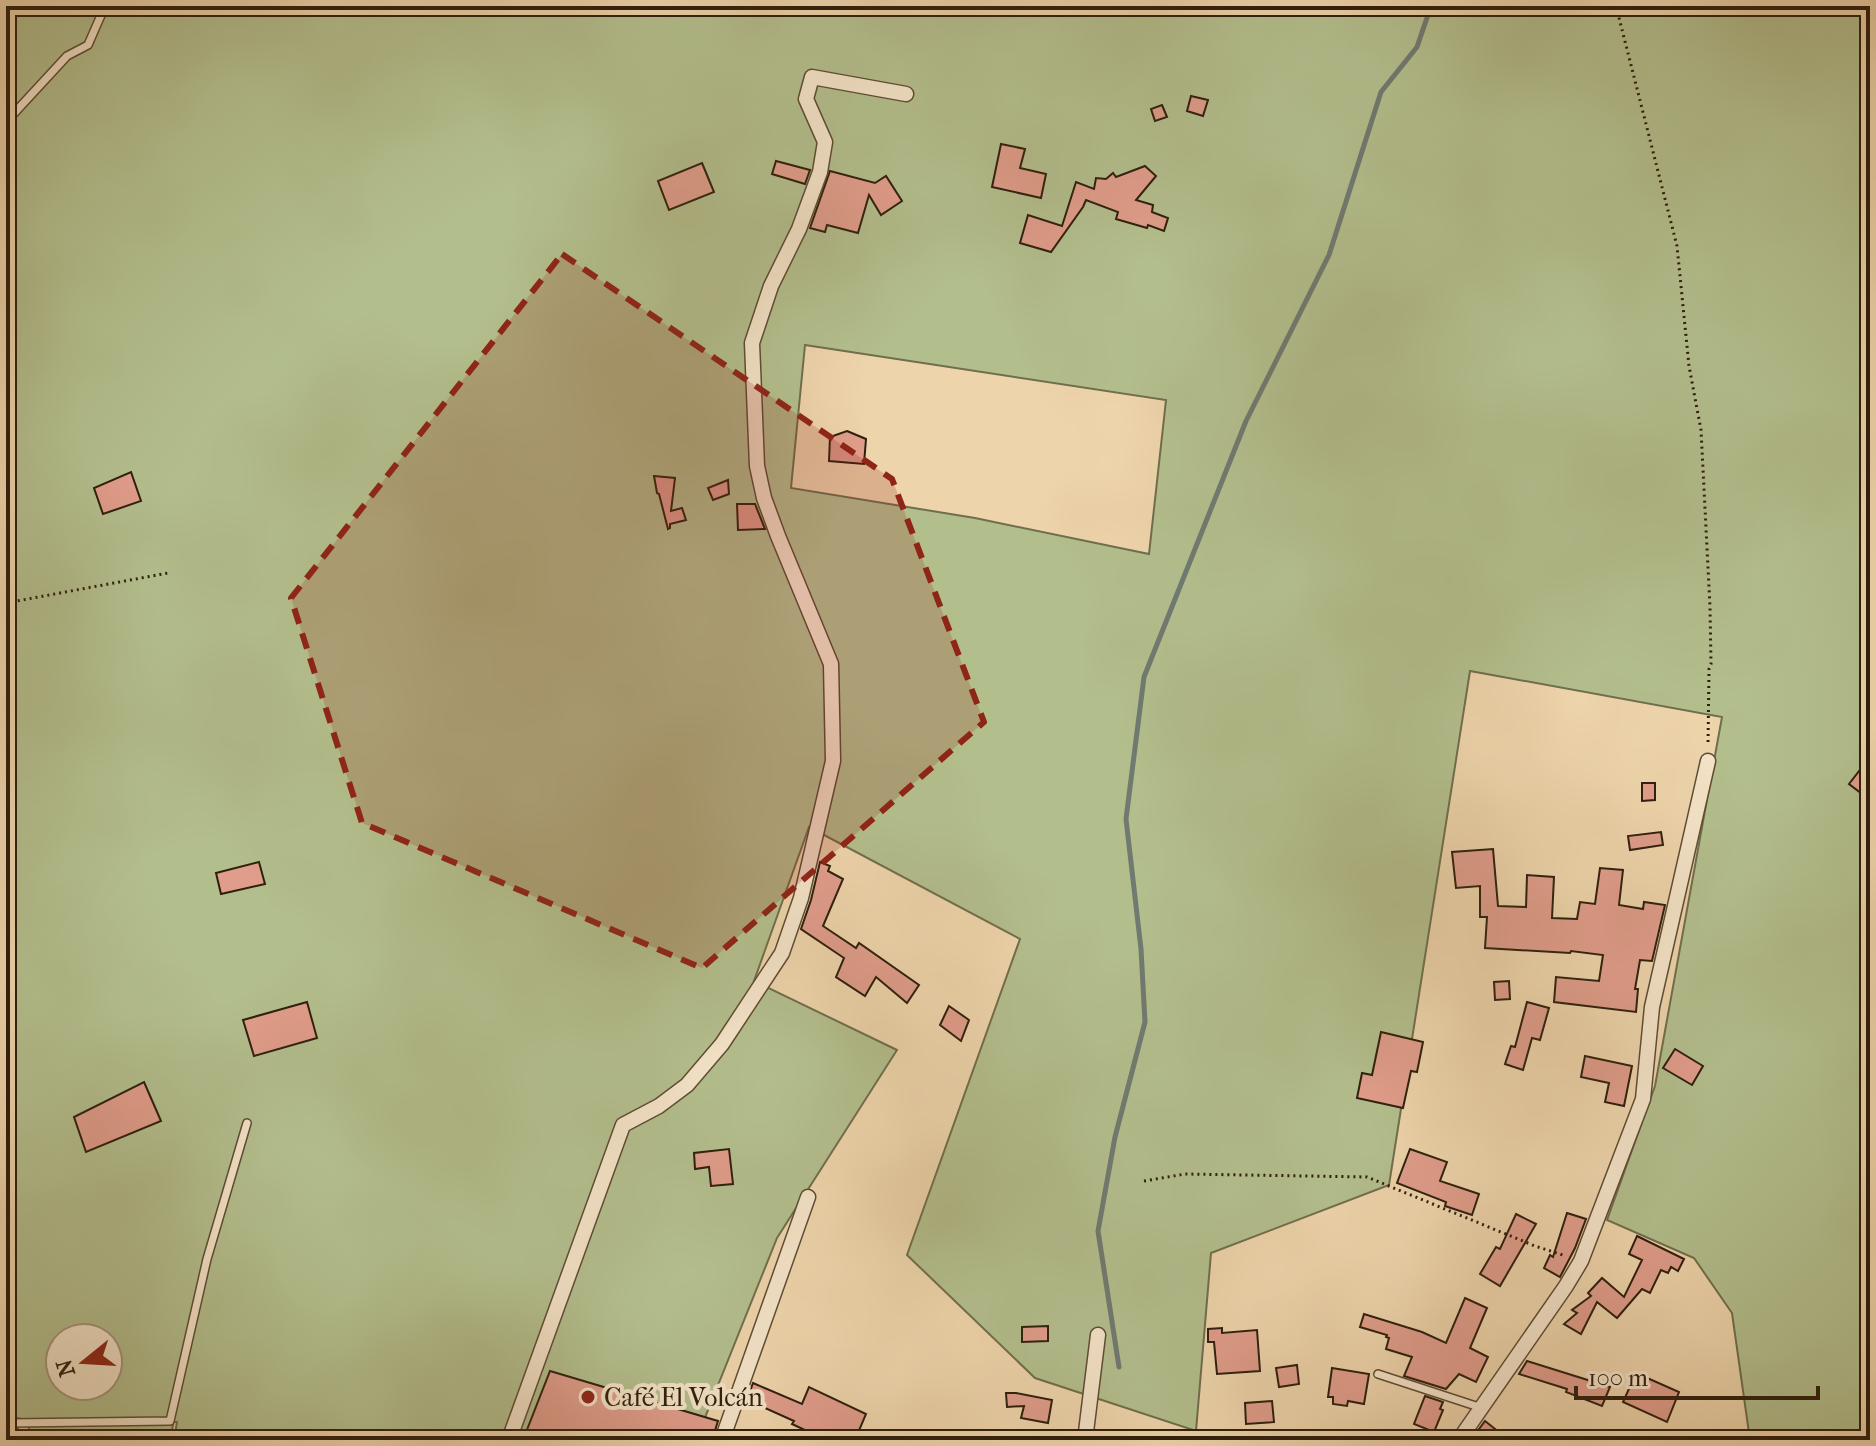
<svg xmlns="http://www.w3.org/2000/svg" width="1876" height="1446" font-family="'IM FELL French Canon',serif">
<style>
.green{fill:#b3be8d;stroke:#706e4d;stroke-width:2;fill-rule:evenodd}
.lines{fill:none;stroke-linecap:round;stroke-linejoin:round}
.stream{stroke:#707a71;stroke-width:5}
.building{fill:#e09d8b;stroke:#2e1f0d;stroke-width:2}
.service-casing{stroke:#5e4c34;stroke-width:10}
.minor-casing{stroke:#5e4c34;stroke-width:17}
.path{stroke:#2e1f0d;stroke-width:3;stroke-dasharray:2 4;stroke-linecap:butt}
.service{stroke:#f4e3c8;stroke-width:7}
.minor{stroke:#f4e3c8;stroke-width:14}
.marked{fill:#8f2418;fill-opacity:0.2;stroke:#8f2418;stroke-width:6;stroke-dasharray:16 10;stroke-linejoin:round}
.poi-dot{fill:#8f2418;stroke:#f4e3c8;stroke-width:3}
.labels{text-anchor:middle;dominant-baseline:central;stroke-width:8;stroke-linejoin:round;paint-order:stroke}
.poi-label{font-size:26px;fill:#2e1f0d;stroke:#f4e3c8;text-anchor:start}
</style>
<rect width="100%" height="100%" fill="#eed4ab"/>
<filter id="stains"><feTurbulence type="fractalNoise" baseFrequency=".0025" numOctaves="4"/><feColorMatrix values="0 0 0 0 .2 0 0 0 0 .09 0 0 0 0 .02 0 0 0 .5 -.17"/></filter>
<radialGradient id="worn" r=".72"><stop offset=".6" stop-color="#630" stop-opacity="0"/><stop offset="1" stop-color="#630" stop-opacity=".3"/></radialGradient>
<!-- green -->
<g class="green">
<path d="M6,6h1152l1,4 134,-4h577v1434h-120l-18,-127 -38,-55 -87,-38 48,-134 67,-369 -252,-46 -81,514 -178,68 -15,178 -161,-53 -128,-123 113,-316 -211,-112 -55,154 143,69 -120,188 -81,202h-522l3,-18 -147,-1 -13,-3 -11,-11zM805,345l361,55 -17,154 -174,-36 -184,-30zM60,1338h48v48h-48z"/>
<path d="M28,1424l145,1 -3,15h-139z"/>
</g>
<g class="lines">
<!-- stream -->
<path class="stream" d="M1119,1367l-21,-136 17,-94 30,-115 -4,-73 -15,-130 18,-142 102,-256 83,-166 52,-163 36,-45 14,-41"/>
</g>
<!-- building -->
<g class="building">
<path d="M1191,96l17,4 -5,16 -16,-5z"/>
<path d="M1162,105l5,12 -12,4 -4,-12z"/>
<path d="M1001,144l24,5 -5,19 26,6 -5,24 -49,-11z"/>
<path d="M776,161l34,9 -5,14 -33,-10z"/>
<path d="M702,163l12,29 -45,18 -11,-29z"/>
<path d="M1145,166l11,10 -20,24 17,5 -1,7 16,6 -4,13 -16,-6 -1,3 -31,-9 2,-7 -32,-12 -3,7 -32,45 -31,-9 8,-28 34,11 14,-44 18,7 2,-11 10,1 7,-6 3,4z"/>
<path d="M830,171l45,12 11,-7 16,25 -21,14 -12,-20 -11,38 -31,-8 -2,7 -15,-4z"/>
<path d="M847,431l19,8 -2,25 -35,-3 1,-24z"/>
<path d="M131,472l10,29 -38,13 -9,-26z"/>
<path d="M654,476l21,2 -4,33 11,-3 4,12 -16,4v4l-2,1 -9,-35 -2,-1z"/>
<path d="M728,480l1,14 -16,6 -5,-12z"/>
<path d="M737,504h18l10,25 -27,1z"/>
<path d="M1870,757v43l-21,-16z"/>
<path d="M1642,783h13v17l-13,1z"/>
<path d="M1661,832l2,13 -33,5 -2,-14z"/>
<path d="M1493,849l5,57 28,1 1,-32 27,2 -2,41 25,1 3,-17 15,2 5,-36 23,2 -4,35 24,4 1,-7 21,3 -13,56 -12,-1 -5,29h3l-2,23 -82,-10 2,-25 43,4 4,-26 -32,-4 -1,2 -85,-5 2,-31h-7v-31l-24,2 -4,-36z"/>
<path d="M259,862l6,22 -44,10 -5,-21z"/>
<path d="M820,862l10,4 -2,5 15,8 -20,47 33,22 3,-5 60,42 -12,18 -31,-26 -11,19 -29,-19 8,-19 -43,-29 10,-29z"/>
<path d="M1509,981l1,18 -15,1 -1,-18z"/>
<path d="M307,1002l10,36 -63,18 -11,-36z"/>
<path d="M1527,1002l22,6 -9,32 -8,-2 -9,32 -18,-6 6,-18 4,1z"/>
<path d="M949,1006l20,14 -8,21 -21,-16z"/>
<path d="M1381,1032l42,10 -6,30 -6,-1 -8,37 -46,-10 5,-25 10,2z"/>
<path d="M1675,1049l28,17 -11,19 -29,-17z"/>
<path d="M1585,1056l47,10 -8,40 -19,-4 4,-19 -28,-6z"/>
<path d="M144,1082l17,39 -75,31 -12,-35z"/>
<path d="M729,1149l4,35 -22,2 -2,-19 -14,2 -1,-16z"/>
<path d="M1410,1149l37,13 -7,19 39,13 -7,21 -27,-9 1,-4 -49,-19z"/>
<path d="M1567,1213l19,6 -11,29 -15,29 -16,-9 6,-13 3,2z"/>
<path d="M1516,1214l20,10 -36,62 -20,-12 16,-27 4,2z"/>
<path d="M1637,1236l47,23 -6,12 -7,-4 -3,6 -7,-3 -11,23 -8,-4 -25,29 -20,-16 -16,32 -17,-10 13,-11 -5,-3 19,-14 -3,-3 14,-15 22,19 18,-37 -13,-6z"/>
<path d="M1465,1298l22,10 -17,40 18,9 -12,25 -17,-8 -13,15 -42,-13 8,-19 -26,-8 3,-11 -3,-1 1,-2 -27,-8 4,-13 58,18 24,11z"/>
<path d="M1048,1326v15l-26,1v-15z"/>
<path d="M1222,1328v5l35,-3 3,41 -43,3 -3,-32h-6v-13z"/>
<path d="M1527,1361l83,26 -8,19 -36,-14 1,-3 -48,-15z"/>
<path d="M1297,1365l2,19 -20,3 -3,-19z"/>
<path d="M1332,1368l37,6 -5,30 -16,-3 -1,5 -14,-2v-7h-5z"/>
<path d="M550,1371l168,50 -6,19h-189z"/>
<path d="M1636,1373l43,19 -12,30 -44,-20z"/>
<path d="M753,1383l49,21 7,-17 57,27 -11,26h-29l-34,-16 2,-3 -47,-21z"/>
<path d="M1006,1393h10l36,7 -4,23 -27,-5 3,-12 -17,1z"/>
<path d="M1425,1396l18,6 -3,7 3,1 -9,22 -20,-8z"/>
<path d="M1272,1401l2,21 -28,2 -1,-21z"/>
<path d="M1485,1421l24,19h-38z"/>
</g>
<g class="lines">
<!-- service casing -->
<g class="service-casing">
<g id="service">
<path d="M6,122l61,-66 21,-11 17,-39"/>
<path d="M1378,1374l104,34"/>
<path d="M6,1414l13,26"/>
<path d="M11,1423l159,-2 37,-162 40,-136"/>
<path d="M1296,1436l28,4"/>
</g>
</g>
<!-- minor casing -->
<g class="minor-casing">
<g id="minor">
<path d="M509,1440l114,-315 36,-19 28,-21 35,-41 60,-91 19,-55 32,-137 -2,-97 -53,-128 -14,-38 -7,-32 -5,-123 19,-57 28,-57 21,-57 5,-30 -19,-43 6,-22 94,17"/>
<path d="M722,1440l86,-243"/>
<path d="M1085,1440l13,-105"/>
<path d="M1459,1440l107,-154 15,-25 62,-162 9,-92 56,-246"/>
</g>
</g>
<!-- path -->
<g class="path">
<path d="M1616,6l61,240 12,120 12,64 9,177 1,57 -2,5 -1,76"/>
<path d="M6,603l162,-30"/>
<path d="M1144,1181l41,-7 182,3 168,69 31,10"/>
</g>
<!-- service -->
<use href="#service" class="service"/>
<!-- minor -->
<use href="#minor" class="minor"/>
</g>
<!-- marked area -->
<path class="marked" d="M562,254l330,225 92,243 -282,246 -340,-145 -71,-225z"/>
<!-- markers -->
<circle class="poi-dot" cx="588" cy="1397" r="8"/>
<g class="labels">
<!-- poi labels -->
<g class="poi-label">
<text x="604" y="1397">Café El Volcán</text>
</g>
</g>
<!-- margin -->
<rect width="1876" height="1446" fill="none" stroke="#eed4ab" stroke-width="32"/>
<rect x="8" y="8" width="1860" height="1430" fill="none" stroke="#2e1f0d" stroke-width="4"/>
<rect x="16" y="16" width="1844" height="1414" fill="none" stroke="#2e1f0d" stroke-width="2"/>
<!-- north arrow -->
<g transform="translate(84 1362) rotate(252)"><circle r="38" fill="#f4e3c8" stroke="#a5957d" stroke-width="2"/>
<path d="M0-6L14 30L0 20L-14 30Z" fill="#8f2418"/>
<text y="-12" font-size="22" font-weight="bold" text-anchor="middle" fill="#2e1f0d">N</text>
</g>
<!-- scale -->
<path d="M1576 1386v12h242v-12" fill="none" stroke="#2e1f0d" stroke-width="4"/>
<text x="1588" y="1386" font-size="24" fill="#2e1f0d" stroke="#f4e3c8" stroke-width="6" paint-order="stroke">100 m</text>
<rect width="100%" height="100%" filter="url(#stains)"/>
<rect width="100%" height="100%" fill="url(#worn)"/>
</svg>
